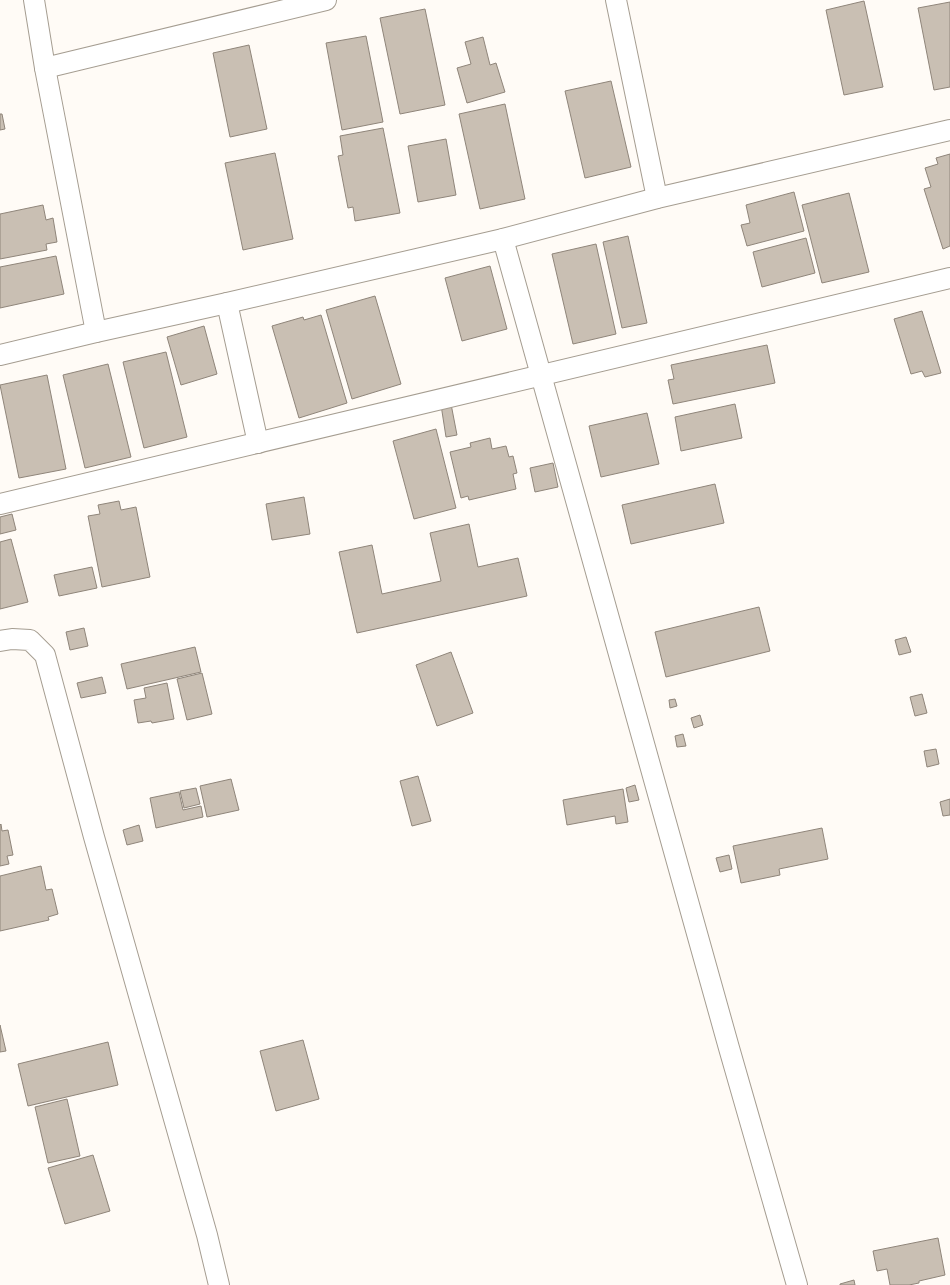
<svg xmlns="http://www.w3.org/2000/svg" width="950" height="1285" font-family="Karla,sans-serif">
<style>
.building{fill:#c9bfb3;stroke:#8f857a}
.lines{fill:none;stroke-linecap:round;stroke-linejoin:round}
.minor-casing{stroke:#a59d91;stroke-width:22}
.minor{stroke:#fff;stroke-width:20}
</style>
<rect width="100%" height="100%" fill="#fffbf6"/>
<!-- building -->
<g class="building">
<path d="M864,1l19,86 -39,8 -18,-85z"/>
<path d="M950,2v85l-16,3 -16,-82z"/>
<path d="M425,9l20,96 -45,9 -20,-96z"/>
<path d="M366,36l17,86 -41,8 -16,-87z"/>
<path d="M483,37l7,28 6,-2 9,29 -38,11 -10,-35 14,-4 -6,-22z"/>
<path d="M249,45l18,84 -37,8 -17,-84z"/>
<path d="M611,81l20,86 -46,11 -20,-87z"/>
<path d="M505,104l20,95 -45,10 -21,-95z"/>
<path d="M0,114h2l3,15 -5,1z"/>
<path d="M383,128l17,85 -45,8 -2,-14 -5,1 -10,-52 5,-1 -3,-19z"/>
<path d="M446,139l10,56 -38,7 -10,-56z"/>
<path d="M275,153l18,86 -50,11 -18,-87z"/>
<path d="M950,154v92l-7,3 -19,-60 7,-2 -6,-19 13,-4 -2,-6z"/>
<path d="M794,192l10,39 -57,15 -6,-21 9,-2 -4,-18z"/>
<path d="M849,193l20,79 -47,11 -20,-78z"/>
<path d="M43,205l3,15 7,-2 4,24 -11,2 1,6 -47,9v-45z"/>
<path d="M628,236l19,87 -25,5 -19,-86z"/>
<path d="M806,238l9,35 -53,14 -9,-35z"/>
<path d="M596,244l20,90 -43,10 -21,-90z"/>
<path d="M56,256l8,38 -64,14v-41z"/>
<path d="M490,266l17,63 -45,12 -17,-63z"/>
<path d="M375,296l26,88 -49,15 -26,-89z"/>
<path d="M922,311l19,62 -16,4 -3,-6 -11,3 -17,-55z"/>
<path d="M321,315l26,88 -48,15 -27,-92 31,-9 1,3z"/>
<path d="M204,326l13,48 -36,11 -14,-48z"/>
<path d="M767,345l8,38 -102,21 -5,-24 6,-1 -3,-14z"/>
<path d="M166,352l21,85 -43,11 -21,-86z"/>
<path d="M108,364l23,93 -46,11 -22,-93z"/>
<path d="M47,375l19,94 -47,9 -19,-93z"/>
<path d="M451,404l6,31 -11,2 -5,-32z"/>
<path d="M735,404l7,34 -61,13 -6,-34z"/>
<path d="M647,413l12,51 -58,13 -12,-51z"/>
<path d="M436,429l20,79 -42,11 -21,-78z"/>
<path d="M490,438l2,11 14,-3 3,11 4,-1 4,17 -4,1 3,15 -47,11 -1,-4 -7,2 -11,-46 21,-5 -1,-4z"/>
<path d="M553,463l5,24 -23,5 -5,-24z"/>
<path d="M715,484l9,39 -93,21 -9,-39z"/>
<path d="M304,497l6,37 -38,6 -6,-36z"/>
<path d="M119,501l2,9 15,-3 14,70 -48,10 -14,-71 12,-2 -2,-9z"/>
<path d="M12,514l4,16 -16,4v-17z"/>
<path d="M469,524l9,43 40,-9 9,38 -170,37 -18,-81 33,-7 10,49 59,-13 -11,-48z"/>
<path d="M11,539l17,63 -28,7v-67z"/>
<path d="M92,567l5,21 -38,8 -5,-21z"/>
<path d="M759,607l11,44 -104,26 -11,-45z"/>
<path d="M84,628l4,18 -18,4 -4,-18z"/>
<path d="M906,637l5,15 -12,3 -4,-15z"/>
<path d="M195,647l6,25 -74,17 -6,-25z"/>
<path d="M451,652l22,61 -36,13 -21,-61z"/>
<path d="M202,673l10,41 -25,6 -10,-41z"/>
<path d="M102,677l4,16 -25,5 -4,-15z"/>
<path d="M167,683l7,36 -22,4 -1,-2 -13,2 -4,-23 12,-2 -2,-10z"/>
<path d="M922,694l5,19 -12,3 -5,-19z"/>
<path d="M675,699l2,7 -7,2 -1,-8z"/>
<path d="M700,715l3,10 -9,3 -3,-10z"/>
<path d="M683,734l3,12 -9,1 -2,-11z"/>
<path d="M936,749l3,15 -12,3 -3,-16z"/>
<path d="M418,776l13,45 -19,5 -12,-45z"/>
<path d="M231,779l8,31 -32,7 -7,-31z"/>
<path d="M635,785l4,15 -10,2 -3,-14z"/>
<path d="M196,788l4,16 -16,4 -4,-17z"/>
<path d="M623,789l5,33 -12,2 -1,-8 -48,9 -4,-25z"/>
<path d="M179,792l4,18 18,-4 2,11 -47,11 -6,-30z"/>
<path d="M950,799v16l-7,1 -3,-14z"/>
<path d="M1,824l1,7 6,-1 5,25 -6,1 2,8 -9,2v-41z"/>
<path d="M139,825l4,16 -16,4 -4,-15z"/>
<path d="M822,828l6,31 -49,10 1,6 -39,8 -8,-37z"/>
<path d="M729,855l3,14 -12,3 -4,-14z"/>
<path d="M41,866l5,24 6,-1 6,25 -10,3 1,3 -49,11v-55z"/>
<path d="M0,1025l6,26 -6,1z"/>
<path d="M303,1040l16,59 -43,12 -16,-60z"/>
<path d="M108,1042l10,43 -90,21 -10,-42z"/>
<path d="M67,1099l13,57 -32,7 -13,-56z"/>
<path d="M93,1155l17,56 -45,13 -17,-56z"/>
<path d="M938,1238l7,37 -26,6v2l-10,2h-19l-3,-16 -10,2 -4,-20z"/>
<path d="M854,1280l1,5h-15v-1z"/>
</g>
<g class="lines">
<!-- minor casing -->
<g class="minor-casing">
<g id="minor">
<path d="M34,0l11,68 51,264"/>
<path d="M616,0l41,198"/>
<path d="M45,68l281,-68"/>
<path d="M503,239l226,809 68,237"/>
<path d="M227,303l31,140"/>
<path d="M0,355l96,-23 131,-29 276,-64 154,-41 293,-68"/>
<path d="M0,504l950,-226"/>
<path d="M0,641l12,-2 18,1 15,15 49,182 113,398 12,50"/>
</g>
</g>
<!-- minor -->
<use href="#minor" class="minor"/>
</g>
</svg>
